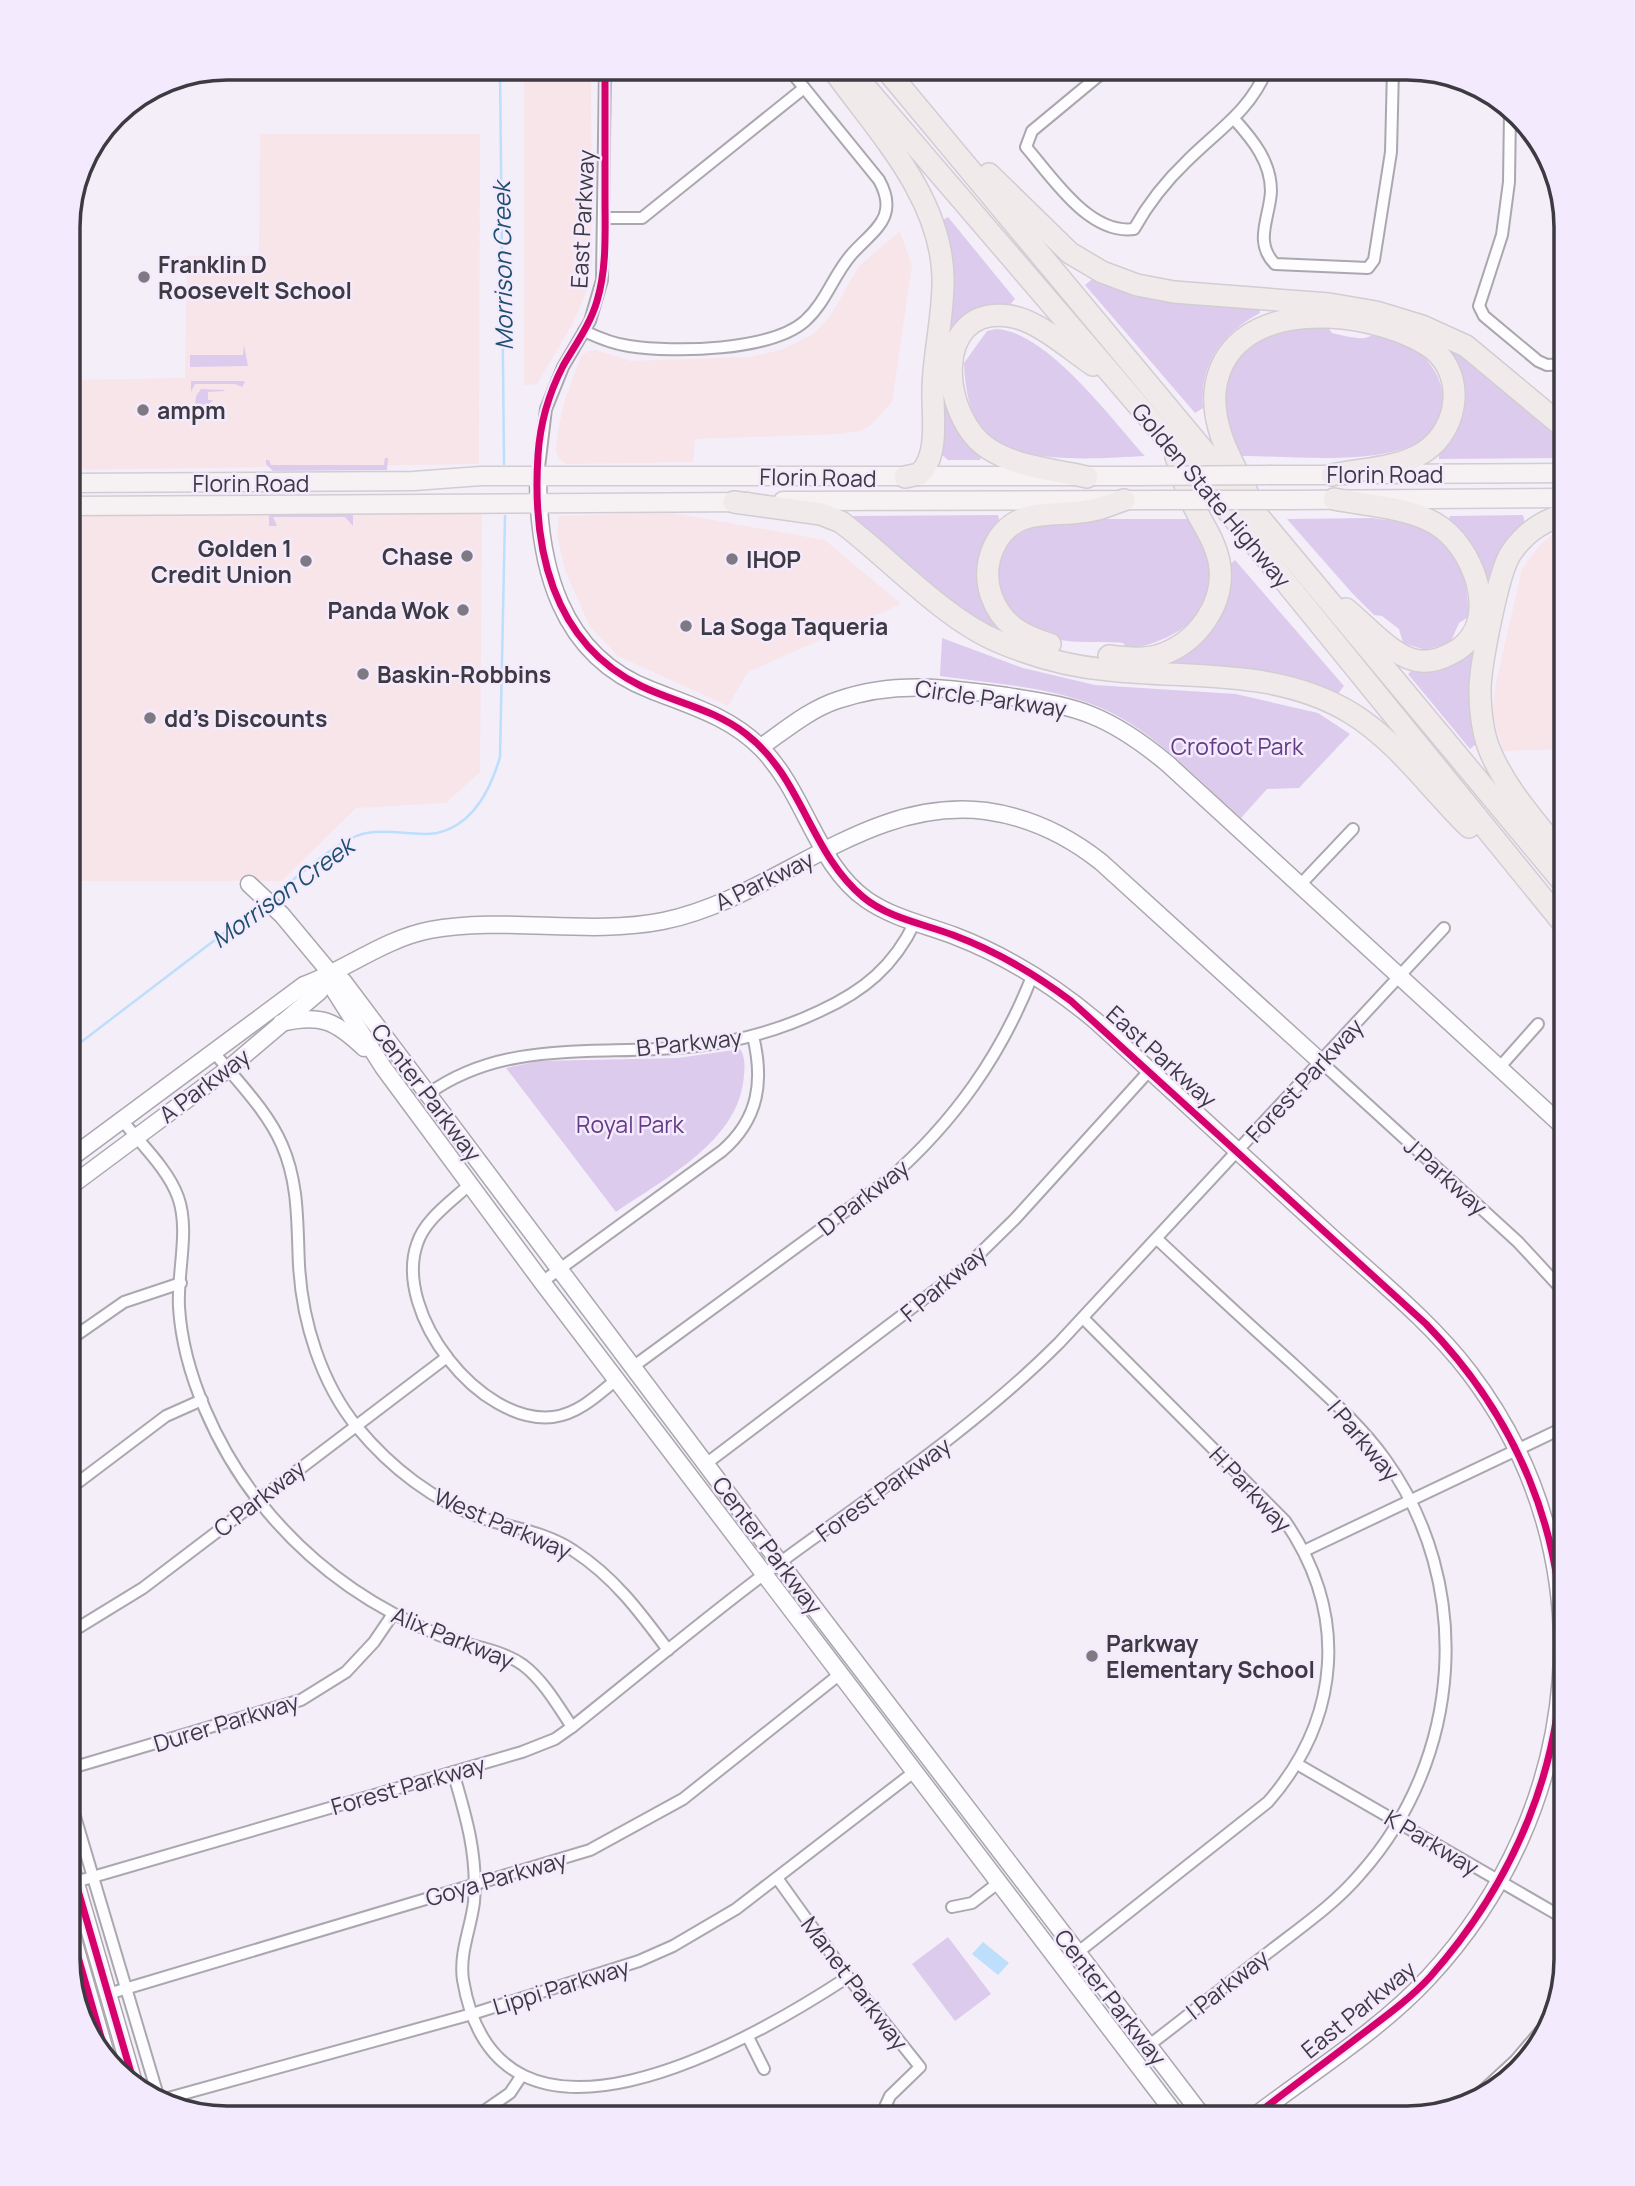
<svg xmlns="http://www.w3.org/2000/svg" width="1635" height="2186" font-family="Manrope,sans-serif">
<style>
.commercial{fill:#f7e5ea}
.green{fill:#ddcbed}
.water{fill:#bddffc}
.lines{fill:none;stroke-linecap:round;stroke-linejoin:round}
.stream{stroke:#bddffc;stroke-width:2.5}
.street-casing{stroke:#aba7af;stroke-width:14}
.secondary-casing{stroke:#aba7af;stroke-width:19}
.primary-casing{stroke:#d1cdd3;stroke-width:21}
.highway-casing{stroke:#d1cdd3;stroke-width:24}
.street{stroke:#fdfcfe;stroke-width:10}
.secondary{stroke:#fdfcfe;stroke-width:16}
.primary{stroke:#f6f1f2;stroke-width:18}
.highway{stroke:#f1eaea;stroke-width:21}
.primary-bridge-casing{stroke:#d1cdd3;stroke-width:21;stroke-linecap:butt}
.primary-bridge{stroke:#f6f1f2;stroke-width:18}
.cycleway-casing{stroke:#f4eafd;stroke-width:11}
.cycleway{stroke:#d6006c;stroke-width:7}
.poi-dot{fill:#7e7982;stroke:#f4eafd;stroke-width:2.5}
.labels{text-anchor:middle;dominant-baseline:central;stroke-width:5;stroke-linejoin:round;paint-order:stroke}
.street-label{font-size:23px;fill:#3e3a42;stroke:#f4eafd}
.poi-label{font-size:23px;font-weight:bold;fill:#3e3a42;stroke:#f4eafd;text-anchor:start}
.park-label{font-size:23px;fill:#653b85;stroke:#f4eafd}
.water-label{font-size:24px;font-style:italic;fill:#1d4f6e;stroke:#f4eafd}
.rim{fill:none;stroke:#3e3a42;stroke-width:3.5}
</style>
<rect width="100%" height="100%" fill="#f4eef9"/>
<!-- commercial -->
<g class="commercial">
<path d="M524,68h67l1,196 -3,21 -16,38 -36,61 -13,1z"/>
<path d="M260,134h220l-1,330 -410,6v-90l116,-2 2,-122h72z"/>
<path d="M900,231l12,35 -20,136 -22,24 -10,5 -20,3 -145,5 -2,23 -126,2 -7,-4 -4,-8 1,-17 7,-32 17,-47 7,-5 8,-1 35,11 118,-4 32,-7 32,-16 16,-16 30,-52z"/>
<path d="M667,512l158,28 76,64 -153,68 -20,34 -110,-50 -28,-29 -25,-57 -8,-36 2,-18z"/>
<path d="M482,513l-2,259 -34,31 -90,5 -74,73h-214l1,-367z"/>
<path d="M1567,530v219l-64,2 -10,-35 2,-29 27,-118 18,-24 12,-10z"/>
</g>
<!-- green -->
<g class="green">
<path d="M948,217l67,82 -7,8 -52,21 -7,-4 -9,-102z"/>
<path d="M1095,277l164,29 1,7c-39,21 -60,50 -57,95l-8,5 -110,-128z"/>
<path d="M1326,325l6,8c10,2 22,6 32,5 4,0 7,-3 10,-3 8,-1 24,5 31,9 46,22 55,86 1,104 -47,16 -115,8 -165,8l-19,-39 5,-42 10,-20 34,-26z"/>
<path d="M996,329c51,2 116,91 149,127 -40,2 -129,10 -159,-21 -17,-19 -21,-48 -22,-72l23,-32z"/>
<path d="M244,345l4,21 -58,1v-12h53z"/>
<path d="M1448,346l39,27 80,68v17l-128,1v-9l12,-16 -9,-81z"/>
<path d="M191,381h52l2,1 -3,5 -7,-3h-40l-4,8z"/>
<path d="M201,389l23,1 1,1 -17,1v8h5l-5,5h-13l1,-9z"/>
<path d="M941,401h5l36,52 -2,7h-32l-7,-6z"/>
<path d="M385,458h3l-1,12 -114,1 -7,-7v-4h3l2,5h113z"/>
<path d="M269,514h84v12l-8,-9h-72l4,9h-8z"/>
<path d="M998,515l3,12 -10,12 6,83 -4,8 -40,-27 -99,-78 -1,-9z"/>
<path d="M1523,515l2,9 -34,54 -7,1 -36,-55 2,-8z"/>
<path d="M1372,518c14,2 29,3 43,7 40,10 55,56 53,92l-9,6 -9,20 -25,7 -22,-7 -4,-14 -17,-13 -8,-1 -22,-22 -65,-74z"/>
<path d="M1094,519h98c5,11 12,23 15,35 15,58 -29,87 -79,95l-5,-6c-29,-3 -60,4 -88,-12 -37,-21 -58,-73 -14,-98 20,-12 50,-11 73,-14z"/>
<path d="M1235,560l109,126 -7,9c-56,-25 -105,-26 -165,-29v-7l57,-94z"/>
<path d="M942,638l81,30 72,17 141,9 82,19 32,21 -51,54 -32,1 -26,29c-41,-36 -80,-80 -129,-105 -50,-26 -117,-29 -172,-37z"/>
<path d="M1470,646l9,5v91l-9,7 -62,-75 9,-8z"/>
<path d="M740,1049c5,7 5,17 4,26 -4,66 -79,103 -128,137l-110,-144 33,-7 139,-3z"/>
<path d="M948,1937l43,57 -36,27 -43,-57z"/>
</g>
<!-- water -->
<path class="water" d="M983,1942l26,21 -11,12 -26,-21z"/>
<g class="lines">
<!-- stream -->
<g class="stream">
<path d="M500,68l4,396"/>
<path d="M273,896c24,-18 65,-58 94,-63 23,-5 48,4 70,0 36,-8 54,-45 63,-76l5,-241"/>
<path d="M68,1052l194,-148"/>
</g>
<!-- street casing -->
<g class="street-casing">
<g id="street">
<path d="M1108,68l-76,63 -6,16c26,30 63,88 108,82 14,-25 32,-48 53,-68 31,-31 63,-50 80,-92"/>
<path d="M1510,111l-1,71 -7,53 -23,71 5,10 54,45 9,4 20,-1"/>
<path d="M1235,120c18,20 36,42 36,71 -1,26 -18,51 4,73l93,4 6,-8 17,-108 2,-83"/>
<path d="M605,218h37l162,-130"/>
<path d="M584,331c15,7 29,13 45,15 45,7 142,5 176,-25 21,-19 28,-45 46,-66 22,-25 49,-37 28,-75l-91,-112"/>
<path d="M538,476l8,-67 17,-42 27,-46 12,-41 3,-212"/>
<path d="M1300,885l53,-56"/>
<path d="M213,1051c23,29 54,59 69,94 17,39 15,78 17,120 3,56 22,118 58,162 33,40 77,75 128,92 29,9 63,14 89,32 40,26 66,61 94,99"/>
<path d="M1321,1062l197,180 49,53"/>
<path d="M1499,1068l39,-44"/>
<path d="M428,1094c78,-56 170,-38 259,-47 46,-4 91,-16 133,-36 44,-20 74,-45 95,-89"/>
<path d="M122,1120c18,23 46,49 56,77 12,33 -1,75 1,110 4,67 39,142 80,194 47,60 109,105 180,134 27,11 60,13 84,30 21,16 35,41 49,62"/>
<path d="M470,1184c-19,18 -45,35 -53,60 -24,69 63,181 136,173 25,-3 45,-22 64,-38"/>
<path d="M542,1282l180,-131c37,-32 42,-70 31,-115"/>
<path d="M68,1341l56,-39 57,-19"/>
<path d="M634,1366l254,-186c66,-58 113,-124 145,-206"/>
<path d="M707,1463l259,-196 49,-48 135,-149"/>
<path d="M68,1490l98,-74 36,-16"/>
<path d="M1304,1551l263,-125"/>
<path d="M68,1634l75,-46 304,-231"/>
<path d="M1297,1764l270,156"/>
<path d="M68,1769l233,-69 45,-28 28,-30 19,-28"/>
<path d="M453,1772c13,44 25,84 21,130 -3,26 -15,51 -11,78 35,206 284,63 385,-3"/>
<path d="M68,1793l91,306"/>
<path d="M777,1878l71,99 72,90 -30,29 -10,22"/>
<path d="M72,1883l450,-131 33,-13 17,-12c64,-51 126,-103 191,-152 101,-75 207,-143 296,-232l385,-415"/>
<path d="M952,1907l20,-4 26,-20"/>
<path d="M1059,1964l18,-11 191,-151c73,-84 81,-188 17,-281l-202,-203"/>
<path d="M108,1994l482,-144 93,-51 157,-125"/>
<path d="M748,2037l16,32"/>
<path d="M1148,2046c41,-31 80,-63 121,-94 32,-25 66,-48 92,-79 102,-115 114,-289 24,-414 -26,-36 -60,-65 -92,-95 -46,-41 -91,-83 -136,-125"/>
<path d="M1476,2097l39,-36 35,-41"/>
<path d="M161,2100l311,-86 167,-53 34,-15 63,-37 178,-137"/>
<path d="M474,2118l36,-25 12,-18"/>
</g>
</g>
<!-- secondary casing -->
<g class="secondary-casing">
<g id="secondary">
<path d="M538,476c0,88 21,179 113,214 40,16 80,27 111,59 43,44 55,117 105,151 26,18 59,25 88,36 52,20 98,49 141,85 77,71 155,142 233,214 48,44 101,86 140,137 142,186 116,438 -41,606 -49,53 -119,96 -176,140"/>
<path d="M761,747c24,-17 49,-38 77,-47 58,-20 110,-12 169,-4 29,5 57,8 84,19 28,11 53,29 77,49l399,366"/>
<path d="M249,884l33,31 50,60 11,6 437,582 424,555"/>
<path d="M332,975l2,15 49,77 159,215 636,836"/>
<path d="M281,1023c39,-9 54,-3 83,25"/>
<path d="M68,1160l236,-175c43,-16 80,-46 126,-55 77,-14 157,6 233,-9 113,-23 202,-125 323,-110 43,6 81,24 115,51l220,200"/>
<path d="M68,1188l160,-119 91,-77 13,-17"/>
<path d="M68,1856l66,227"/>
<path d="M68,1922l39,136"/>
</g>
</g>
<!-- primary casing -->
<g class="primary-casing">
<g id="primary">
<path d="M1374,474l193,-1"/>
<path d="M1272,475h74"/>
<path d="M69,483l345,-2 67,-5h659"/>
<path d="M1292,500l275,-2"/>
<path d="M783,501l377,-1"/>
<path d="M69,506l679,-4"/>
</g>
</g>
<!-- highway casing -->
<g class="highway-casing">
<g id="highway">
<path d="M832,68c45,63 109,128 111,209 1,37 -9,74 -10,111 -1,26 7,68 -14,86l-14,3"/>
<path d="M849,68l361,421 357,439"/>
<path d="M885,68l682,819"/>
<path d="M989,174l81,79 32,19 35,13 37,7 155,12 47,8 46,14 44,20 101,84"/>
<path d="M1087,477c-32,-7 -70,-10 -98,-28 -49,-31 -58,-144 20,-133 29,4 60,33 84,49"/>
<path d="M1247,492c-15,-31 -35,-64 -32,-100 10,-97 152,-85 212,-47 39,24 34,83 -3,107 -24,16 -64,17 -92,23"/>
<path d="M1334,499c34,7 80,8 108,29 36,27 60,102 8,126 -11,6 -23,9 -36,6 -25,-7 -48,-35 -68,-51"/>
<path d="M734,502l87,12 20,8c48,36 102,96 156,119 35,15 74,26 112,29 82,9 168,-2 242,43 47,29 79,76 118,114"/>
<path d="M1050,644c-28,-8 -49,-20 -59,-49 -10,-31 4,-69 38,-78 21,-5 43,-2 64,-7 11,-2 21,-7 31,-10"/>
<path d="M1109,656c15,2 33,4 48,0 40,-12 70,-53 62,-95 -5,-24 -20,-41 -29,-63 -6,-13 -9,-28 -14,-41"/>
<path d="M1567,861c-27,-35 -60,-69 -77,-110 -8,-19 -10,-42 -10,-63 1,-25 18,-116 31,-135 14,-21 32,-33 56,-39"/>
</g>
</g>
<!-- street -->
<use href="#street" class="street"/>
<!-- secondary -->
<use href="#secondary" class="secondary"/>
<!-- primary -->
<use href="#primary" class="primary"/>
<!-- highway -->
<use href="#highway" class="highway"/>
<!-- primary-bridge casing -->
<g class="primary-bridge-casing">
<g id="primary-bridge">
<path d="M1140,476l132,-1"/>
<path d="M1160,500h132"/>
</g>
</g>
<!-- primary-bridge -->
<use href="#primary-bridge" class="primary-bridge"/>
<!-- cycleway casing -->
<g class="cycleway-casing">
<g id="cycleway">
<path d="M605,68c0,43 0,86 0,129 0,35 2,71 -8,104 -7,24 -22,44 -34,65 -14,27 -23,58 -25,89 -6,91 13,187 103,231 35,17 73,23 105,48 56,43 64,119 117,163 25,21 61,27 90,38 43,16 82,39 118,66l355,323c185,190 177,458 4,653 -22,24 -51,44 -77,64 -34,26 -68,51 -101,77"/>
<path d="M68,1856l66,227"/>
<path d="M68,1922l39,136"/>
</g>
</g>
<!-- cycleway -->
<use href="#cycleway" class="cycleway"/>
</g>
<!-- markers -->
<g class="poi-dot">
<circle cx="144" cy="277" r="7"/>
<circle cx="143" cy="410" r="7"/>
<circle cx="467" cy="556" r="7"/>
<circle cx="732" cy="559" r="7"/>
<circle cx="306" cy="561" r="7"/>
<circle cx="463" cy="610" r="7"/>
<circle cx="686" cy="626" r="7"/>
<circle cx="363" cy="674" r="7"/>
<circle cx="150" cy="718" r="7"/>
<circle cx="1092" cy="1656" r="7"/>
</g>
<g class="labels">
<!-- street labels -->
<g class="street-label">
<text transform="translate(582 219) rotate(-87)">East Parkway</text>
<text x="1385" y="474">Florin Road</text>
<text transform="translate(818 477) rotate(1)">Florin Road</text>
<text x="251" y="483">Florin Road</text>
<text transform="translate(1212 495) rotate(50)">Golden State Highway</text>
<text transform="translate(991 698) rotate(8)">Circle Parkway</text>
<text transform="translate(764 880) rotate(-26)">A Parkway</text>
<text transform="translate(689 1042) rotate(-6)">B Parkway</text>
<text transform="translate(1162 1056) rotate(42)">East Parkway</text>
<text transform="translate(1304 1080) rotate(-47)">Forest Parkway</text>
<text transform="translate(204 1085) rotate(-37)">A Parkway</text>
<text transform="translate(427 1092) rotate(53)">Center Parkway</text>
<text transform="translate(1446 1176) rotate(42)">J Parkway</text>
<text transform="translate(863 1197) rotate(-38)">D Parkway</text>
<text transform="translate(943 1283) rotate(-40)">F Parkway</text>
<text transform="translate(1364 1440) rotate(50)">I Parkway</text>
<text transform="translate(883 1489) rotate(-36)">Forest Parkway</text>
<text transform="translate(1251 1489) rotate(47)">H Parkway</text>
<text transform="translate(259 1498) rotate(-38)">C Parkway</text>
<text transform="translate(503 1523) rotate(23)">West Parkway</text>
<text transform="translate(768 1545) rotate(53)">Center Parkway</text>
<text transform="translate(453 1637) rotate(22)">Alix Parkway</text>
<text transform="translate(226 1722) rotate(-17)">Durer Parkway</text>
<text transform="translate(408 1785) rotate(-16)">Forest Parkway</text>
<text transform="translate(1432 1842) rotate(31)">K Parkway</text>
<text transform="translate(496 1878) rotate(-16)">Goya Parkway</text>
<text transform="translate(855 1983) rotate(53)">Manet Parkway</text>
<text transform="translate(1227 1984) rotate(-38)">I Parkway</text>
<text transform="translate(561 1986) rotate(-17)">Lippi Parkway</text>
<text transform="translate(1111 1997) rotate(52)">Center Parkway</text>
<text transform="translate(1358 2009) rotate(-39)">East Parkway</text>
</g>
<!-- poi labels -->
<g class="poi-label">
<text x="158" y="264">Franklin D<tspan x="158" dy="26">Roosevelt School</tspan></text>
<text x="157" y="410">ampm</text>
<text x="292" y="548" text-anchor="end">Golden 1<tspan x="292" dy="26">Credit Union</tspan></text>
<text x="453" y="556" text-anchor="end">Chase</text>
<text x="746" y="559">IHOP</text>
<text x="449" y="610" text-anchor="end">Panda Wok</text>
<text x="700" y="626">La Soga Taqueria</text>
<text x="377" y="674">Baskin-Robbins</text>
<text x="164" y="718">dd's Discounts</text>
<text x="1106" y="1643">Parkway<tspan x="1106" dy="26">Elementary School</tspan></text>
</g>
<!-- park labels -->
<g class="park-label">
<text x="1237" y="746">Crofoot Park</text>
<text x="630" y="1124">Royal Park</text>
</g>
<!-- water labels -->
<g class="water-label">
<text transform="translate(502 266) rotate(-91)">Morrison Creek</text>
<text transform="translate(282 892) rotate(-36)">Morrison Creek</text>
</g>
</g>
<!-- crop -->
<path d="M0 0H1635V2186H0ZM227 80H1407A147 147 0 0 1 1554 227V1959A147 147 0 0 1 1407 2106H227A147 147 0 0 1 80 1959V227A147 147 0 0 1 227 80Z" fill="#f4eafd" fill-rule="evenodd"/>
<path class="rim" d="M227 80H1407A147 147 0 0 1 1554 227V1959A147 147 0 0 1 1407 2106H227A147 147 0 0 1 80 1959V227A147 147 0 0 1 227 80Z"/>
</svg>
